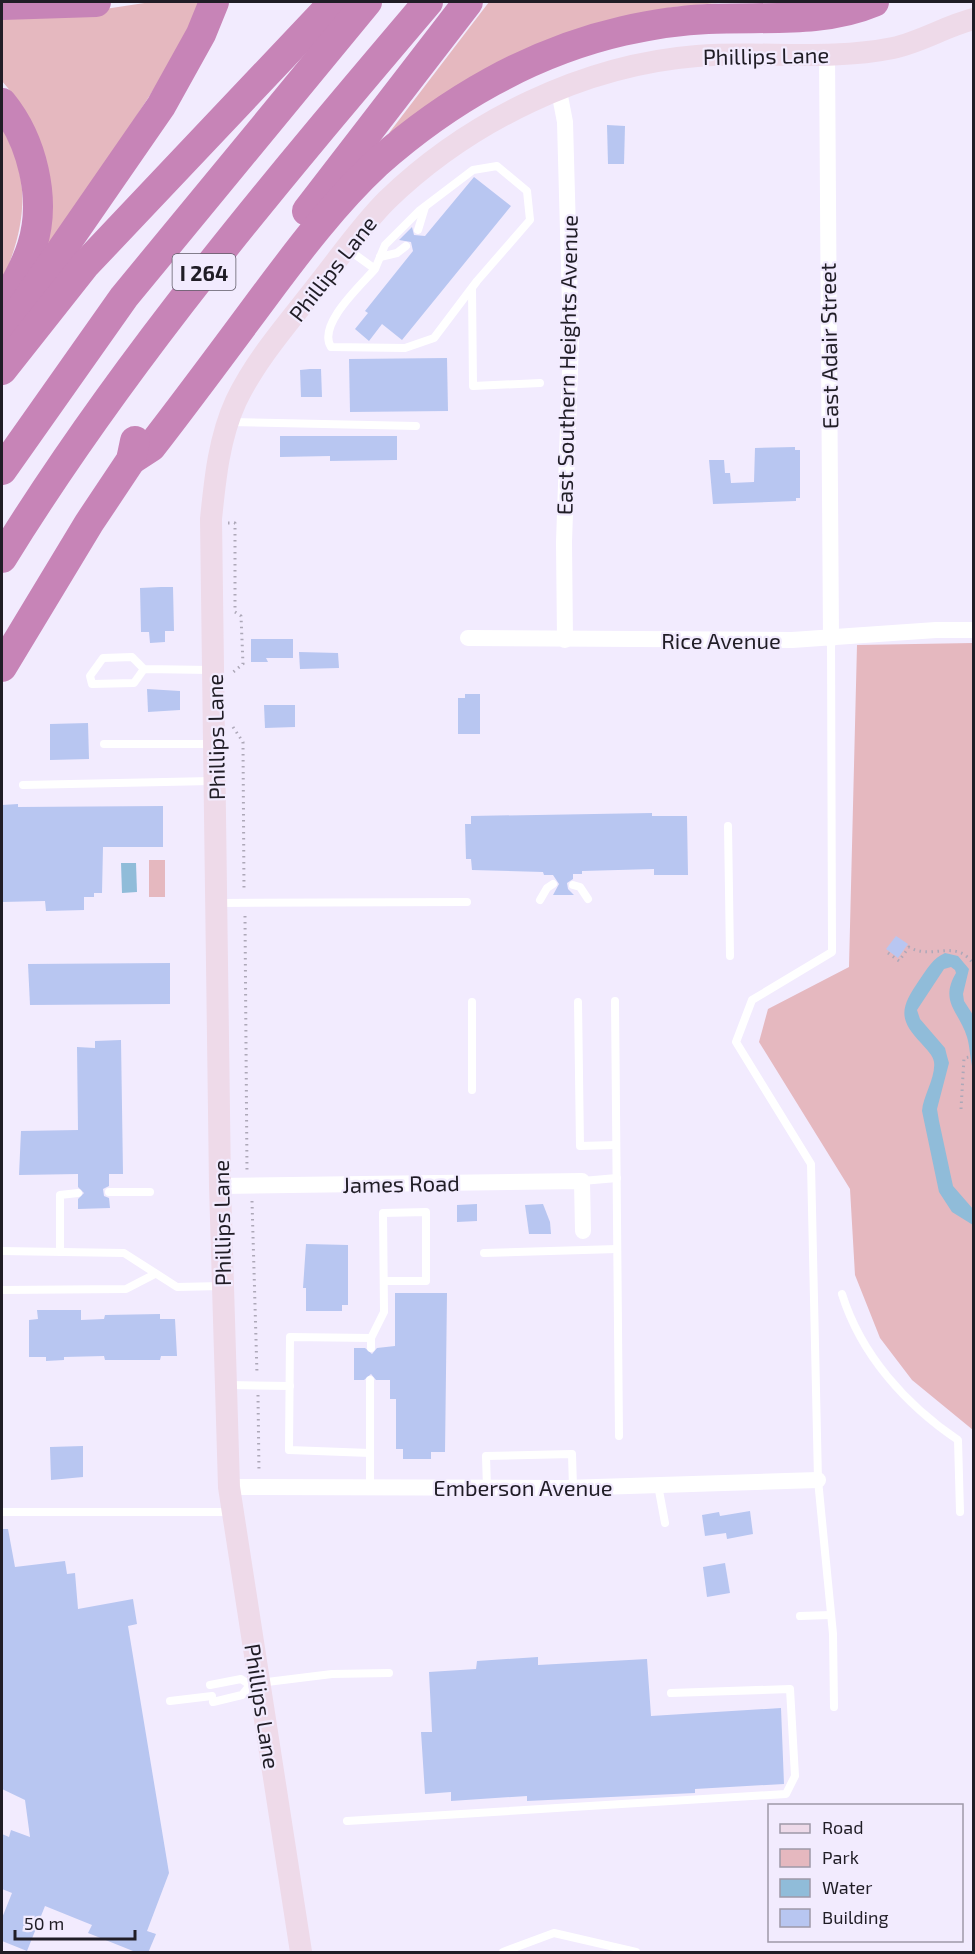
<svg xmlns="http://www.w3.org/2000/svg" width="975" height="1954" font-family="'Exo 2',sans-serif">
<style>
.green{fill:#e5b8bf}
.water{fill:#90bcd9}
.building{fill:#b8c6f1}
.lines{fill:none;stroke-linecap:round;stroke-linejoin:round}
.path{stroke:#ada8b8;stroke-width:3;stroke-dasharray:1.5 4.5;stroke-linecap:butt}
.lane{stroke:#fff;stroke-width:8}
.street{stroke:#fff;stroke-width:16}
.secondary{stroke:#eedae9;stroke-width:22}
.highway{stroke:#c784b7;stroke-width:30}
.labels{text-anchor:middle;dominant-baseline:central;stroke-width:4.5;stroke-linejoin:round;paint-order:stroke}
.shield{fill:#f2ebfe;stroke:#5f5b67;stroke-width:1.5}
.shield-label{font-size:21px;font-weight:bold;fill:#201d26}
.street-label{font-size:22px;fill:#201d26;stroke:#f2ebfe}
</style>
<rect width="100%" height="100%" fill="#f2ebfe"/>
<!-- green -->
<g class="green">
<path d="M151,2h51l-17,39 -138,213 -30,-155 -15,-18v-67h70z"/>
<path d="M489,2h240l-55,5 -53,10 -232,116z"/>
<path d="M2,128c31,54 23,99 0,154z"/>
<path d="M973,643v787l-61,-50 -32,-42 -25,-63 -5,-86 -91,-147 9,-33 81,-42 8,-322z"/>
<rect x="149" y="860" width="16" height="37"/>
</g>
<!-- water -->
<g class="water">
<path d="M121,863h15l1,29 -15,1z"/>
<path d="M945,953l13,3 11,13 -6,25 1,7 9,14v55c-3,-11 -3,-23 -6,-33 -8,-26 -28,-35 -11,-64l-1,-3 -4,-3 -7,2 -27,41 3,9 25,29 2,8 2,7 -12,46 2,12 14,65 20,23v16l-21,-13 -13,-20 -17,-81c1,-15 14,-34 12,-49 -1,-7 -8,-13 -13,-19 -24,-25 -20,-36 -1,-64 7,-10 13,-21 25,-26z"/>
</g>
<!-- building -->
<g class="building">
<path d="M607,125l18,1 -1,38h-16z"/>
<path d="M474,177l37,29 -109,134 -20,-16 -13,17 -14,-12 13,-16 -3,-2 48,-60 -2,-9 -12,-2 13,-13 2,8 11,1z"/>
<path d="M447,358l1,53 -98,1 -1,-53z"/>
<path d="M310,369h11l1,28h-21l-1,-27z"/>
<path d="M280,436h117v24l-67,1v-5l-50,1z"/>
<path d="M795,447v3h5v48h-4v3l-83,3 -4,-44h15l1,13h5l1,10 23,-1 1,-34z"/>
<path d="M161,587h12l1,44h-9v11l-15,1 -1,-11h-8l-1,-44z"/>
<path d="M251,639h42v19h-27l2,4h-17z"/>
<path d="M299,652l39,1 1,15 -39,1z"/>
<path d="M147,689l33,2v19l-32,2z"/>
<path d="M465,694h15v40h-22v-36h7z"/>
<path d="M264,705h31v22l-30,1z"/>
<path d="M88,723l1,36 -39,1v-36z"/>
<path d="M18,804v3l145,-1v41h-60l-1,46h-8v4h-10v13l-38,1 -1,-10 -43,1v-97z"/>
<path d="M652,813v3h35l1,59h-34v-6l-72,2v3h-9v5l-6,4 1,6 6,6h-21l6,-11 -6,-9h-9l-1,-3 -71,-2 -1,-11h-5l-1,-35h6v-8z"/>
<path d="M896,936l12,8 -10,14 -12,-9z"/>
<path d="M170,963v41l-140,1 -2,-41z"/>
<path d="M121,1040l2,134h-14v12l-6,3 1,7 5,2 1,10 -32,1v-10l6,-6 -6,-6v-13l-59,1 2,-44 57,-1 -1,-83 18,1v-7z"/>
<path d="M477,1204v17l-20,1v-17z"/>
<path d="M543,1204l7,18 1,12h-22l-4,-29z"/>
<path d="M306,1244l42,1v60h-6v6h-36v-23h-3z"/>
<path d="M395,1293h52l-2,159h-14v7h-28v-10h-7v-50h-6v-19h-14l-5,-6 -7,6h-10v-32h11l7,6 5,-6 18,-2z"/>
<path d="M37,1310h44v10l23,-1 1,-4 55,-1v5h15l2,37h-16l-1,4h-55l-1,-4 -40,1v3l-18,1v-4h-17v-37l9,-1z"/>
<path d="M83,1446v31l-32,3 -1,-33z"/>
<path d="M750,1511l3,23 -26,5 -1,-6 -21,3 -3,-21 17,-3 1,4z"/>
<path d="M2,1529h6l7,38 50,-6 2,13 8,-1 3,36 55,-10 4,25 -9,2 41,247 -22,58 9,3 -8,19h-10l-50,-20 4,-8 -47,-19 -18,45 -25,-10v-23l10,-25 -10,-4v-55l7,3 2,-7 19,7 -5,-37 -23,-11z"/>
<path d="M725,1563l5,30 -23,4 -4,-30z"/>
<path d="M538,1657v8l109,-6 4,57 130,-8 3,76 -89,5v4l-168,8v-5l-76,5v-9l-26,2 -4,-62h11l-3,-60 47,-3 1,-8z"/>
</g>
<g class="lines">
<!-- path -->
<g class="path">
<path d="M228,523h7v89l6,4 2,48 -11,9"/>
<path d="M233,727l10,15 1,149"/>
<path d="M245,916l2,256"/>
<path d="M888,953l11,8 10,-14c24,14 47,-10 65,18"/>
<path d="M961,1109l3,-51 10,-2"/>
<path d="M252,1201l5,173"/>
<path d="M258,1395l1,78"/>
</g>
<!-- lane -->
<g class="lane">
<path d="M418,230l7,-23"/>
<path d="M346,248l29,21c-15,17 -58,56 -44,78l74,1 29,-10 43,-57 53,-61 -3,-29 -30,-25 -24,4 -54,41 -34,34 -10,24"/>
<path d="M380,257l17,-4 9,-7"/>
<path d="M472,289l1,97 67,-3"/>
<path d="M229,422l187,4"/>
<path d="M831,639l1,313 -80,48 -16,42 75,122 7,316 15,154 1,73"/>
<path d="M144,669l-12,-12 -29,1 -13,18 2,8 42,-1 10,-14 67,1"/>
<path d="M104,744h108"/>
<path d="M23,785l189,-4"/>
<path d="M728,826l2,130"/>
<path d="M573,885l7,2 8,12"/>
<path d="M540,900l7,-12 6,-4"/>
<path d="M218,903l249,-1"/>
<path d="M615,1001l4,435"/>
<path d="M472,1002v88"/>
<path d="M578,1002l2,144 36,-1"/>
<path d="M582,1181l35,-3"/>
<path d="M109,1192h41"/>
<path d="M2,1251l122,2 53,34 45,-1"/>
<path d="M60,1252v-57l18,-2"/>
<path d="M484,1253l133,-4"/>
<path d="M2,1290l124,-1 29,-15"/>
<path d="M842,1294c19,61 64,111 116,146l2,72"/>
<path d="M371,1348v-10l13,-26 -1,-99 43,-1v69h-42"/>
<path d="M227,1385l63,1"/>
<path d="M370,1453l-81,-3 1,-113 81,1"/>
<path d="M658,1485l7,38"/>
<path d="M370,1487v-107"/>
<path d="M487,1488l-1,-32 86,-2 1,34"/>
<path d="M2,1512h230"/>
<path d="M800,1616l31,-1"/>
<path d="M210,1685l31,-6 9,6"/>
<path d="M170,1701l42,-5"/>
<path d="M213,1702l29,-7 8,-10 9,-2 73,-9 57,-1"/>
<path d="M347,1821l439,-27 9,-18 -5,-87 -119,4"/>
<path d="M503,1952l51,-19 82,19"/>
</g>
<!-- street -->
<g class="street">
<path d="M827,53l4,586"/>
<path d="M559,91l6,31 6,219 -7,201 1,98"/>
<path d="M468,638l324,2 144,-10h38"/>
<path d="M220,1186l362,-5 1,50"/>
<path d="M229,1487l336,1 253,-8"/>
</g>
<!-- secondary -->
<path class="secondary" d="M301,1952l-72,-465 -9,-301 -9,-667c4,-40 8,-81 25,-118 21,-44 55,-81 84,-119 22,-28 42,-57 67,-82 82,-79 196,-135 310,-144 64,-5 132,5 196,-8 28,-6 53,-22 81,-29"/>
<!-- highway -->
<g class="highway">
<path d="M2,5l94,-3"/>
<path d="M2,103c30,37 45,96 30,143 -6,20 -17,39 -28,57"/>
<path d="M307,211l161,-209"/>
<path d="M2,336l159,-230 40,-72 13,-32"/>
<path d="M2,370l83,-105 249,-263"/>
<path d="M131,460l20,-13c38,-49 75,-99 112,-149 35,-47 71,-95 114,-135 70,-62 154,-111 246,-132 27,-6 57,-11 85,-12 55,-3 114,5 166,-17"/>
<path d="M2,470l122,-173 243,-295"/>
<path d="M2,558c123,-199 275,-378 426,-556"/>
<path d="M2,667l87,-144 42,-63 4,-19"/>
</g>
</g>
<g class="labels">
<!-- shield labels -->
<rect class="shield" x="172.5" y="254" width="63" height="36" rx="4.5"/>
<g class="shield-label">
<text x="204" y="272">I 264</text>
</g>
<!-- street labels -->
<g class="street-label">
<text transform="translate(766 55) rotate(-1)">Phillips Lane</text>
<text transform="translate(332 268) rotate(-52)">Phillips Lane</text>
<text transform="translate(828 346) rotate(-91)">East Adair Street</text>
<text transform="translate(566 365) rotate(-89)">East Southern Heights Avenue</text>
<text x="721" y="640">Rice Avenue</text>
<text transform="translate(215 737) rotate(-91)">Phillips Lane</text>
<text transform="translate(401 1183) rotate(-1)">James Road</text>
<text transform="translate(221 1223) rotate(-91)">Phillips Lane</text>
<text x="523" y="1487">Emberson Avenue</text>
<text transform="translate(263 1706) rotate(81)">Phillips Lane</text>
</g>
</g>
<!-- border -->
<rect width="975" height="1954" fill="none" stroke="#201d26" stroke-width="6"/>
<!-- legend -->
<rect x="768" y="1804" width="195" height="138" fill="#f2ebfe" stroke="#9e99a8" stroke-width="1.5"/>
<rect x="780" y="1824" width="30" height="9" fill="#eedae9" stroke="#9e99a8" stroke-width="1.5"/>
<text x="822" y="1834" font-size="18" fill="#201d26">Road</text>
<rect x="780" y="1849" width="30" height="18" fill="#e5b8bf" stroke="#9e99a8" stroke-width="1.5"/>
<text x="822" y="1864" font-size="18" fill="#201d26">Park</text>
<rect x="780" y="1879" width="30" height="18" fill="#90bcd9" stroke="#9e99a8" stroke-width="1.5"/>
<text x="822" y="1894" font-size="18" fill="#201d26">Water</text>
<rect x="780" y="1909" width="30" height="18" fill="#b8c6f1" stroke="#9e99a8" stroke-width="1.5"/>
<text x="822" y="1924" font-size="18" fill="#201d26">Building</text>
<!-- scale -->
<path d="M15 1930v9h120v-9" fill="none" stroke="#201d26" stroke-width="3"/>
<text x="24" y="1930" font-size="18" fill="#201d26" stroke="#f2ebfe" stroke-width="4.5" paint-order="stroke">50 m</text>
</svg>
